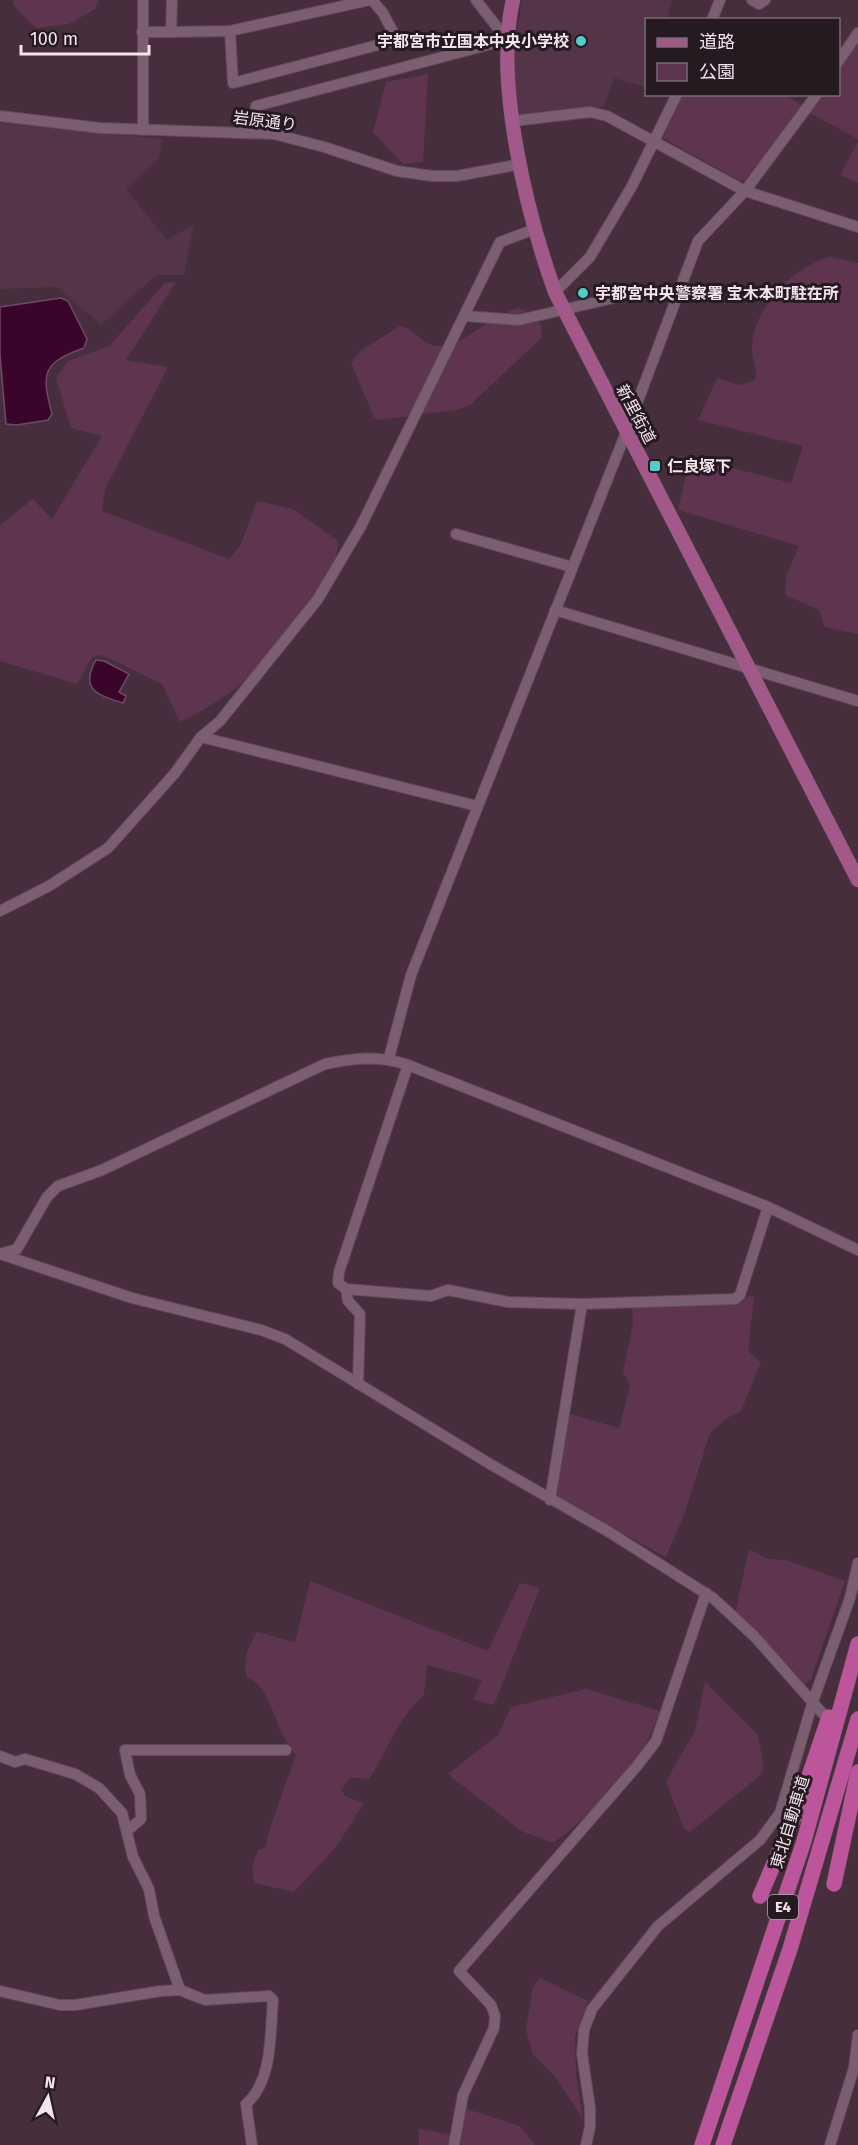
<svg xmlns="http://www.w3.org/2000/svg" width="858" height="2145" font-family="'Fira Sans','Noto Sans JP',sans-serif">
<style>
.built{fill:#543448}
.green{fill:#5e344f}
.water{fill:#39052b;stroke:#714866;stroke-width:1.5}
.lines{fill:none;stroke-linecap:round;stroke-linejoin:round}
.minor-casing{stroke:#604b59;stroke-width:12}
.major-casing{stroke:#604b59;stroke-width:15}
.highway-casing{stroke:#604b59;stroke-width:16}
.minor{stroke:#7b5e70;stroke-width:10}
.major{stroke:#a2598a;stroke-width:14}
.highway{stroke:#bc559b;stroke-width:15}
.poi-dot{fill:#53cdc9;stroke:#261a21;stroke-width:2}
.labels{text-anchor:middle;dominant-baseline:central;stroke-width:6;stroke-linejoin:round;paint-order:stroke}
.shield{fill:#261a21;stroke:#b7a7b0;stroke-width:1.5}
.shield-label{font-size:15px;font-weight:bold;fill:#f5e4ee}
.poi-label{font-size:16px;font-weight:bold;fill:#f5e4ee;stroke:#261a21;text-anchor:start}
.street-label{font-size:16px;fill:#f5e4ee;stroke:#261a21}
</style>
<rect width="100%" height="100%" fill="#472e3d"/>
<!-- built -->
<g class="built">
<path d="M522,0h150l-5,19 -21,1v67l-32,-9 -11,29 -86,8 -5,-53z"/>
<path d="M0,122l162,17 -3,19 -33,31 41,51 27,-16 -10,51h-28l-55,50 -44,-38 -57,2z"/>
</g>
<!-- green -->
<g class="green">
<path d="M13,0h86l-4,9 -26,15 -33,4 -23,-23z"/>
<path d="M858,37v102l-48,-26 8,-18 20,-1 1,-28z"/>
<path d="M428,74l-5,88 -20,2 -30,-32 13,-50z"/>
<path d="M683,95h103l18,12 -53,73 -11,1 -77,-43z"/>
<path d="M858,142v41l-18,-8z"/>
<path d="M830,257l28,6v371l-33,-7 -6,-17 -34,-15 1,-18 13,-31 -121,-36 12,-53 101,26 12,-37 -105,-26 19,-42 22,7 16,-5c3,-12 -3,-20 -3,-32 1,-41 41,-81 78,-91z"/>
<path d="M176,282l-50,78 42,7 -63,122 -3,22 127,48 11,-13 17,-45 36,8 45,32c-1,9 -2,19 -5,27 -25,62 -92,127 -153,154l-18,-38 -60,-29 -10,2 -15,27 -77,-23v-136l33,-26 19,20 50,-83 -31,-8 -15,-50 12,-17 41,-15 56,-63z"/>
<path d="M519,308l11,6 12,12 -1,12 -72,68 -13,4 -77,10 -5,-3 -23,-54 9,-12 40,-25c15,2 22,19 37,20 26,1 55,-32 82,-38z"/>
<path d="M754,1296l-6,55 13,11 -20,49 -14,7 -17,15 -26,82 -18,42 -109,-59 10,-85 52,15 11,-43 -7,-13 10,-49 -1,-15z"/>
<path d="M749,1549l19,10 18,1 59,21 -34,98 -7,6 -69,-72z"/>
<path d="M310,1581l178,70 32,-68 20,5 -46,117 -21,-5 9,-20 -55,-15 -3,30c-27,23 -36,56 -55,84l-19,-1 -9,12 5,7 18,6 -28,44 -42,45 -40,-9 -2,-15 6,-18 7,-2 7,-26 24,-67c-4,-6 -10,-13 -13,-20 -11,-21 -13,-46 -36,-58 -5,-18 1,-29 10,-45l38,10z"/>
<path d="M705,1682l53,53 6,33 -6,9 -68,55 -6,-3 -18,-48 29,-50z"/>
<path d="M586,1689l74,22c-5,11 -9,24 -15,34 -17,29 -64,80 -92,98l-32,-12 -73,-57 50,-39 13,-28z"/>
<path d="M540,1978l48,23 -13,36 1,37 7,45 -29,-44 -21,-20 -7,-26 7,-42z"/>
<path d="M464,2108l56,18 15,19h-74z"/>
<path d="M419,2129l33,6 -1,10h-32z"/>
</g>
<!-- water -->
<g class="water">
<path d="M61,298l7,3 19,38 -3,9c-42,15 -43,25 -32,66l-4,6 -31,5 -11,-1 -6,-69v-48z"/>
<path d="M96,660l8,1 25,13 -10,18 7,4 -3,7c-25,-8 -44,-13 -27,-43z"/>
</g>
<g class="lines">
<!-- minor casing -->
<g class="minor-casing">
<g id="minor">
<path d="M143,0v130"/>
<path d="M172,0l-1,32 59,-1 140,-31"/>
<path d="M752,0l7,4 6,-4"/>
<path d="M712,20l8,-20"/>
<path d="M230,31l3,52 164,-43 -14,-27 -11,-13"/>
<path d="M142,32h29"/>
<path d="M838,62l20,-29"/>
<path d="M0,116l100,12 174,6 50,13 73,24 35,5h25l64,-12"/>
<path d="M513,121l77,-9 17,4 138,75 113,36"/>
<path d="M253,132l3,-26 251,-66 -31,-40"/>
<path d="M555,292l35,-35 42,-71 45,-92"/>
<path d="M464,316l55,4 116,-27"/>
<path d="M456,534l116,33"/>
<path d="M555,610l303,91"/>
<path d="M201,737l276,69"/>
<path d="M0,911l49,-25 59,-38 67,-75 26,-36 19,-16 98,-122 43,-73 139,-284 35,-13"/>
<path d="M389,1058l22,-83 216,-545 71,-189 47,-50 72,-97"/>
<path d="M408,1065l-69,207 -1,11 8,6 85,7 17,-6 60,12 74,2 153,-5 5,-4 28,-88"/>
<path d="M0,1254l17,-5 30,-52 11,-11 44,-16 223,-106c29,-6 54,-9 83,1l360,142 90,43"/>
<path d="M0,1254l132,44 129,32 24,9 205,125 119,68 104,66 41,38 69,78"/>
<path d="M346,1289l2,12 12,13 -2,70"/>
<path d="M550,1500l32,-196"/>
<path d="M0,1756l15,6 10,-3 50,15 24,14 23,25 11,44 16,32 5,27 26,74"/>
<path d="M127,1831l14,-12 -1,-25 -10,-19 -5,-25h161"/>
<path d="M0,1991l60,14h15l86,-14 19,-1 25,10 64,-4 4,4c-3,33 0,81 -27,104l6,41"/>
<path d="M454,2145l9,-50 31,-67 1,-12 -4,-11 -32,-34 178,-205 19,-25 50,-148"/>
<path d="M586,2145l4,-18v-19l-8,-54 2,-24 8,-21 66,-83 102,-86 20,-27 33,-112 37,-103 8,-35"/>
<path d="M830,2145l24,-77 4,-33"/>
</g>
</g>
<!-- major casing -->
<g class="major-casing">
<path id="major" d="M513,0c-19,82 14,214 42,292l303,588"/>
</g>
<!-- highway casing -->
<g class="highway-casing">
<g id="highway">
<path d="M834,1884l24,-112"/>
<path d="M760,1896l40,-93 29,-86"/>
<path d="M702,2145l102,-304 54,-197"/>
<path d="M723,2145l67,-196 68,-230"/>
</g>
</g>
<!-- minor -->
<use href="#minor" class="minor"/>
<!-- major -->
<use href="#major" class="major"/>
<!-- highway -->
<use href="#highway" class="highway"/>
</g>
<!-- markers -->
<g class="poi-dot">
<circle cx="581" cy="41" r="6"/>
<circle cx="583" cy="293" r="6"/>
<rect x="649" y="460" width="12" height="12" rx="3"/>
</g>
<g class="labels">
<!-- shield labels -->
<rect class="shield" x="768" y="1895" width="30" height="24" rx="4.5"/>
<g class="shield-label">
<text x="783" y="1907">E4</text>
</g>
<!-- poi labels -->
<g class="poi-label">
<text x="569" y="41" text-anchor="end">宇都宮市立国本中央小学校</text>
<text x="595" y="293">宇都宮中央警察署 宝木本町駐在所</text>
<text x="667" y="466">仁良塚下</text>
</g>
<!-- street labels -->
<g class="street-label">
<text transform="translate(265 121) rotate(7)">岩原通り</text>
<text transform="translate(636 414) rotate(62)">新里街道</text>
<text transform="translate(790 1822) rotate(-73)">東北自動車道</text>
</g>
</g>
<!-- legend -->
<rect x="645" y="18" width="195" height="78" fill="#261a21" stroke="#796b73" stroke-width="1.5"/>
<rect x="657" y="38" width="30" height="9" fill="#a2598a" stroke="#796b73" stroke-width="1.5"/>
<text x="699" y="48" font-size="18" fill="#f5e4ee">道路</text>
<rect x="657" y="63" width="30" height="18" fill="#5e344f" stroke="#796b73" stroke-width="1.5"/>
<text x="699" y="78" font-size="18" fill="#f5e4ee">公園</text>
<!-- north arrow -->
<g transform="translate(48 2097) rotate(8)" stroke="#261a21" stroke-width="4.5" paint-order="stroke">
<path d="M0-4.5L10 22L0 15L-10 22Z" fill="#f5e4ee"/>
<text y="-9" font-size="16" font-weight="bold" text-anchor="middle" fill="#f5e4ee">N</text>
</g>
<!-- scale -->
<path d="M21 45v9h128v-9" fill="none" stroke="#f5e4ee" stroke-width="3"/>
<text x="30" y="45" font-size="18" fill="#f5e4ee" stroke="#261a21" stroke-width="4.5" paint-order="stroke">100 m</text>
</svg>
